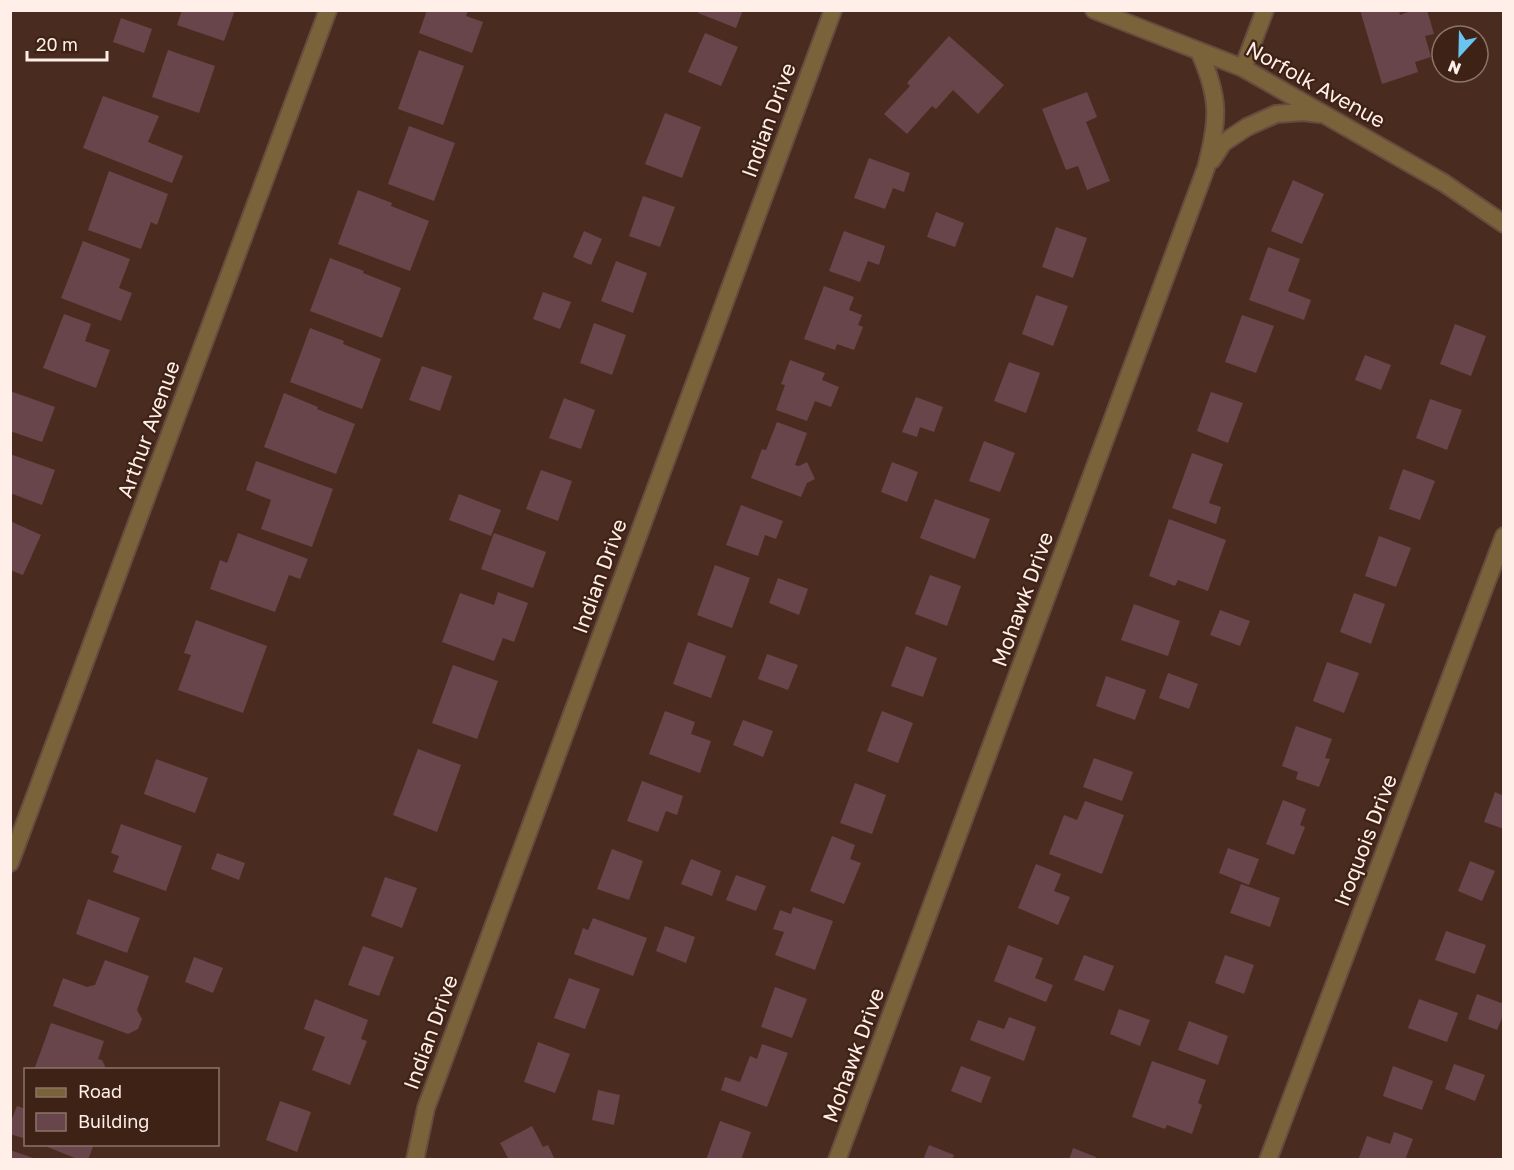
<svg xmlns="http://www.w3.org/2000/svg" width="1514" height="1170" font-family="'Golos Text',sans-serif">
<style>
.building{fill:#68454a}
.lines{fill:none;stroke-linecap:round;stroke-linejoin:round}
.minor-casing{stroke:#664b3f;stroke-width:20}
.minor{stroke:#7a633b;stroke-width:16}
.labels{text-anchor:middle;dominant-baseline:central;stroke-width:4.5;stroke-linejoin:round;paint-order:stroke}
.street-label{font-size:21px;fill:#ffefe8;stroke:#3e2215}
</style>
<rect width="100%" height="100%" fill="#492c1f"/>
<!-- building -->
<g class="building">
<path d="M182,10h53l-11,31 -47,-16z"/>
<path d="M427,10h41l-2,6 17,6 -11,31 -53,-20z"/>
<path d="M699,10h44l-7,18 -38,-15z"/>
<path d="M1360,10h39l1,5 13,-5h14l7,24 -9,2 6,21 -16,5 3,10 -36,12z"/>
<path d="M121,18l31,11 -8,24 -31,-11z"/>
<path d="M705,33l33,14 -17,39 -33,-14z"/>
<path d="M949,36l55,49 -26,29 -25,-24 -17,19 -4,-3 -25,28 -23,-20 26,-28 -3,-3z"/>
<path d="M168,50l47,16 -16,47 -47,-16z"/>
<path d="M419,50l45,16 -21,59 -45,-16z"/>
<path d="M1087,92l10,25 -11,5 24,59 -23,9 -9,-24 -12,4 -24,-61z"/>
<path d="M103,96l56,20 -11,26 35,14 -11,27 -89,-35z"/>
<path d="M665,113l36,14 -19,51 -37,-14z"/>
<path d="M409,126l46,17 -21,58 -46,-17z"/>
<path d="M869,158l41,15 -6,19 -11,-4 -8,21 -31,-11z"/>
<path d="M109,171l59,23 -11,31 -6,-3 -10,27 -53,-19z"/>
<path d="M1293,180l31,14 -22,50 -31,-13z"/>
<path d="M358,190l34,13 -1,3 38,15 -19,50 -72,-27z"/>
<path d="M643,196l32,11 -15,40 -31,-11z"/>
<path d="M936,212l28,11 -9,24 -28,-10z"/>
<path d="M1056,227l31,11 -14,40 -31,-11z"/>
<path d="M584,231l18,8 -11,26 -18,-8z"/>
<path d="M844,231l41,15 -6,19 -11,-4 -8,21 -31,-11z"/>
<path d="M83,241l47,18 -11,29 13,5 -11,28 -60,-23z"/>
<path d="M1268,247l32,12 -12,32 23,9 -7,20 -55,-20z"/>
<path d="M330,258l34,13 -1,2 38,15 -19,50 -72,-27z"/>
<path d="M616,261l31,12 -14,40 -32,-12z"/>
<path d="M824,286l30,11 -5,13 13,5 -4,10 5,2 -9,23 -17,-6 -2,6 -31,-11z"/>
<path d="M543,292l28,10 -11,27 -27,-10z"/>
<path d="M1036,295l32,11 -15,40 -31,-12z"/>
<path d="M64,314l27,10 -6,17 25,9 -14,38 -53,-20z"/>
<path d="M1242,315l32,11 -18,47 -31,-11z"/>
<path d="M594,323l32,12 -14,40 -32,-12z"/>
<path d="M1455,324l31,12 -15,40 -31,-12z"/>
<path d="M310,328l34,13 -1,3 38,15 -19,50 -72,-27z"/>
<path d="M1365,355l26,10 -10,25 -26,-10z"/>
<path d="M790,360l35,13 -3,7 17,7 -8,20 -16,-6 -8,20 -31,-11 9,-25 -4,-1z"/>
<path d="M1009,362l31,11 -14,40 -32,-12z"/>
<path d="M422,366l30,10 -12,35 -31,-11z"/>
<path d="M10,391l45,16 -13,35 -32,-11z"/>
<path d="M1211,392l32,11 -15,40 -31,-12z"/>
<path d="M284,393l34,14 -1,2 38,15 -19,50 -72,-27z"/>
<path d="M916,397l27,10 -9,25 -14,-5 -3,10 -15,-5z"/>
<path d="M564,398l31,12 -14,39 -32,-11z"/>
<path d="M1430,399l32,11 -15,40 -31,-12z"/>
<path d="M777,422l30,11 -12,32 4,1 8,-4 8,17 -8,4 -6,14 -50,-19 11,-29 4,1z"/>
<path d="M984,441l31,12 -15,39 -31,-11z"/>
<path d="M1192,453l31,11 -14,39 12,4 -5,17 -44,-16z"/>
<path d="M10,454l45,16 -13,35 -32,-12z"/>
<path d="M256,461l77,28 -21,58 -51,-18 10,-29 -25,-10z"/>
<path d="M892,462l26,10 -11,30 -26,-10z"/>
<path d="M1403,469l32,12 -15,39 -31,-11z"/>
<path d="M541,470l31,11 -14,40 -32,-12z"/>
<path d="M459,494l42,16 -10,26 -42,-16z"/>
<path d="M935,499l55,20 -15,40 -55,-21z"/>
<path d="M741,505l42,16 -7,18 -11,-4 -7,21 -32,-11z"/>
<path d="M1169,519l57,21 -18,51 -30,-11 -3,6 -26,-10z"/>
<path d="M10,521l31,14 -18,40 -13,-5z"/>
<path d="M238,533l70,26 -8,20 -11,-4 -14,37 -65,-23 10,-29 7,3z"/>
<path d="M494,533l52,19 -13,36 -52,-19z"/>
<path d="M1379,536l32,12 -15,39 -31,-11z"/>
<path d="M715,565l35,13 -18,50 -35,-13z"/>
<path d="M930,575l31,11 -14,40 -32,-12z"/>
<path d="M778,578l30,11 -9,26 -30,-12z"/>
<path d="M498,592l30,11 -14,39 -11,-4 -9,23 -52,-19 18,-49 34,12z"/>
<path d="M1354,593l31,11 -14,40 -31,-12z"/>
<path d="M1134,604l46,17 -12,35 -47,-16z"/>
<path d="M1220,610l30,11 -10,25 -30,-11z"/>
<path d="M196,620l71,26 -24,67 -65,-23 13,-35 -7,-2z"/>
<path d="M688,642l38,14 -15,42 -38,-14z"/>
<path d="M906,646l31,12 -14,39 -32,-11z"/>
<path d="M767,654l31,11 -10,25 -30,-11z"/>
<path d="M1327,662l32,11 -15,40 -31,-12z"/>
<path d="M453,665l45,16 -21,58 -45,-16z"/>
<path d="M1168,673l30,11 -9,25 -30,-11z"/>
<path d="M1106,676l40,14 -11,30 -39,-14z"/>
<path d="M665,711l30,11 -4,12 20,7 -11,32 -51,-19z"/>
<path d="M882,711l31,12 -15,40 -31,-12z"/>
<path d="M743,720l30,11 -10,26 -30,-12z"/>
<path d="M1296,726l36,13 -7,19 5,1 -11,28 -23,-8 2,-7 -16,-6z"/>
<path d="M418,749l43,16 -24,67 -44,-17z"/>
<path d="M1094,758l39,14 -11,29 -39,-14z"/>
<path d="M156,759l52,19 -13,35 -51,-19z"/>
<path d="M642,781l41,15 -6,19 -11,-4 -8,21 -31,-11z"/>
<path d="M855,783l31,12 -14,39 -32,-11z"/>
<path d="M1495,792l9,4v33l-20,-7z"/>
<path d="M1283,800l23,9 -6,16 5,2 -11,28 -28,-11z"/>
<path d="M1085,801l39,14 -22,59 -53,-20 15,-39 13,5z"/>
<path d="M121,824l61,22 -16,45 -53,-19 6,-16 -8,-3z"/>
<path d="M832,836l23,9 -5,14 11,4 -17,41 -34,-13z"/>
<path d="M1228,848l31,11 -10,26 -30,-12z"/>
<path d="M612,849l31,12 -14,39 -32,-11z"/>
<path d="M217,853l28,10 -6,17 -28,-11z"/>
<path d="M691,859l30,12 -9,25 -31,-12z"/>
<path d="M1470,861l25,10 -13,30 -24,-10z"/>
<path d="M1036,864l25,10 -7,17 16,6 -12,28 -40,-17z"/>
<path d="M736,875l30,11 -10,25 -30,-11z"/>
<path d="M385,877l32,11 -15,40 -31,-12z"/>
<path d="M1241,884l39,14 -10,29 -40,-14z"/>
<path d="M88,899l52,19 -13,35 -51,-19z"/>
<path d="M793,907l40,14 -18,49 -40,-15 9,-23 -11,-3 7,-19 11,4z"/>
<path d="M593,918l54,20 -14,38 -59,-22 9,-26 5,2z"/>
<path d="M665,926l30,11 -9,26 -30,-12z"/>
<path d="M1446,931l40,14 -11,29 -40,-14z"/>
<path d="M1008,945l35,13 -8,20 18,7 -7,17 -52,-21z"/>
<path d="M363,946l31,11 -15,39 -31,-11z"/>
<path d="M1084,955l30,11 -10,25 -30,-11z"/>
<path d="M1225,955l29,10 -10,29 -29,-11z"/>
<path d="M194,957l29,11 -10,25 -28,-11z"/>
<path d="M105,960l44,16 -12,34 5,9 -4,10 -10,5 -75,-28 10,-28 24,9 8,-2z"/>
<path d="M569,978l31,11 -15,40 -31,-11z"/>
<path d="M775,987l32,12 -15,39 -31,-11z"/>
<path d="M1477,994l27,10v9l-7,17 -29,-11z"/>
<path d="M315,999l53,21 -7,19 6,2 -17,44 -38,-15 13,-33 -21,-8z"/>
<path d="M1419,999l39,14 -11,29 -39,-14z"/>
<path d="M1119,1009l31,11 -10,26 -30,-12z"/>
<path d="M1009,1017l27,10 -12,34 -54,-21 8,-20 26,9z"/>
<path d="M1189,1021l39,15 -10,29 -40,-15z"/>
<path d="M51,1023l53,18 -6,18 4,1 3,6 -1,4h-70z"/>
<path d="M538,1042l32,12 -15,39 -31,-11z"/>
<path d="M762,1044l26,9 -21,54 -46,-17 4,-13 15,5 10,-26 7,3z"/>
<path d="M1152,1061l54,19 -8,23 4,2 -10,29 -25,-9 -2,4 -33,-12z"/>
<path d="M1454,1064l31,11 -10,26 -30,-12z"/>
<path d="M961,1066l30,11 -10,26 -30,-12z"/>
<path d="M1393,1066l40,15 -11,29 -39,-14z"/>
<path d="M598,1090l22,5 -6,30 -22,-5z"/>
<path d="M280,1101l31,11 -14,40 -31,-12z"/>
<path d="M17,1106l9,3v30l-16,-5v-10z"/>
<path d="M720,1121l31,11 -10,28h-35z"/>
<path d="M532,1126l11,21 5,-2 7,15h-46l-9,-17z"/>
<path d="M1394,1132l19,7 -8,21 -19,-2v2h-28l9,-24 23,8z"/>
<path d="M40,1144h54l-6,16h-8z"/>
<path d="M929,1145l25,10 -2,5h-29z"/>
<path d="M1073,1148l23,9 -1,3h-26z"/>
<path d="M10,1150l26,9v1h-26z"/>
</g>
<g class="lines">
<!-- minor casing -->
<g class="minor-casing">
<g id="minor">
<path d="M1094,10l149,58 201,115 60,41"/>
<path d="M1243,68l22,-58"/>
<path d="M1212,160l11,-17 24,-16 29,-13 27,-2 17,2"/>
<path d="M10,863l318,-853"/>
<path d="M415,1160l11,-52 407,-1098"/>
<path d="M837,1160l369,-992c13,-49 14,-70 -7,-117"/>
<path d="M1268,1160l236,-624"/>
</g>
</g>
<!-- minor -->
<use href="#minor" class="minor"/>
</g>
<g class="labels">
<!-- street labels -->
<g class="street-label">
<text transform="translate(1316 84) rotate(29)">Norfolk Avenue</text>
<text transform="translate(768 120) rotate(-70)">Indian Drive</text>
<text transform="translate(148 429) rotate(-70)">Arthur Avenue</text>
<text transform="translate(599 576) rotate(-70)">Indian Drive</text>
<text transform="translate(1022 599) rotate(-70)">Mohawk Drive</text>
<text transform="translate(1365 840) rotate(-69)">Iroquois Drive</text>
<text transform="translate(430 1032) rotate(-70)">Indian Drive</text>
<text transform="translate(853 1055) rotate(-70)">Mohawk Drive</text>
</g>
</g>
<!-- border -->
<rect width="1514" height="1170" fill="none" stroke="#ffefe8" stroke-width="24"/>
<!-- legend -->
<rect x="24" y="1068" width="195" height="78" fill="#3e2215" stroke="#8b7469" stroke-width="1.5"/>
<rect x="36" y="1088" width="30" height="9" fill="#7a633b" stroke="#8b7469" stroke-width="1.5"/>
<text x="78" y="1098" font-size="18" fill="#ffefe8">Road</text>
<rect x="36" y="1113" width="30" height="18" fill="#68454a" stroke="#8b7469" stroke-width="1.5"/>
<text x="78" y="1128" font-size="18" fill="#ffefe8">Building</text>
<!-- north arrow -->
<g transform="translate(1460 54) rotate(202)"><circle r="28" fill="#3e2215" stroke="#8b7469" stroke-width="1.5"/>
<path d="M0-4.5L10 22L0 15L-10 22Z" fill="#69c4f1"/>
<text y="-9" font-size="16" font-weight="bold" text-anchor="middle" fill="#ffefe8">N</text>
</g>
<!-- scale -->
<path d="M27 51v9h80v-9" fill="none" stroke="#ffefe8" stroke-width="3"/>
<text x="36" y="51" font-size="18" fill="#ffefe8" stroke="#3e2215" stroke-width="4.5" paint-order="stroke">20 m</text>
</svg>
